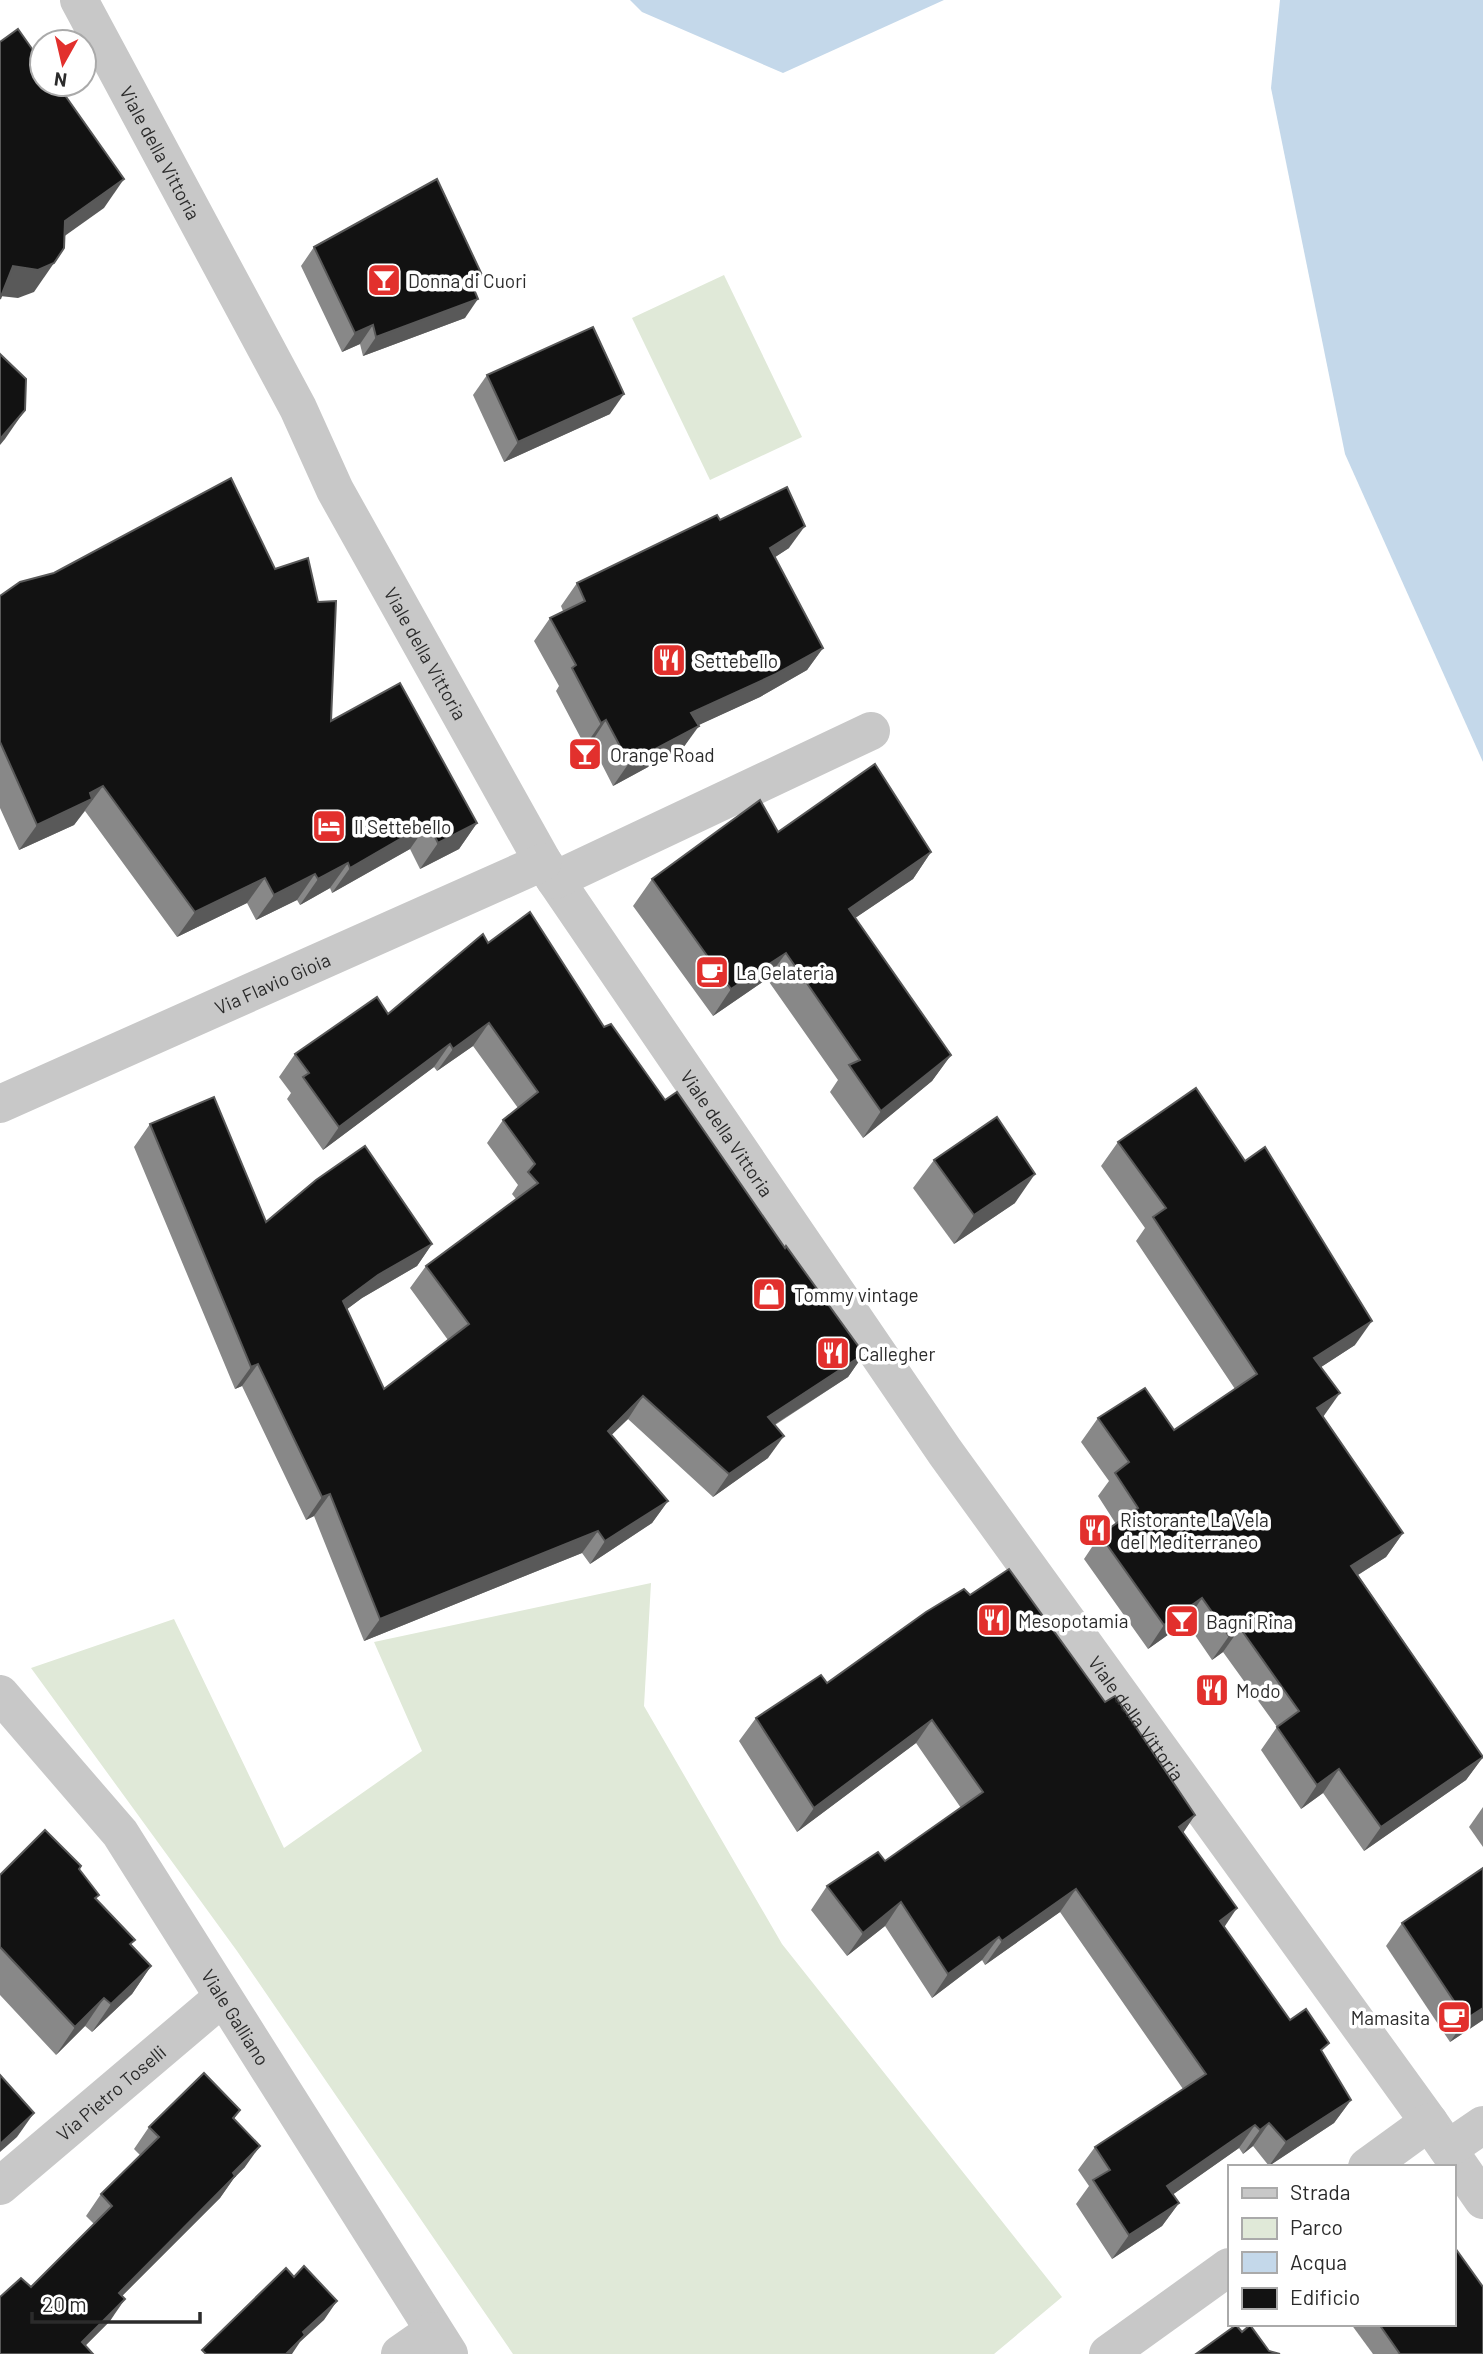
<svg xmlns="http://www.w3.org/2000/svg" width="1483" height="2354" font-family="Barlow,sans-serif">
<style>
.green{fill:#e0e9d8}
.water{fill:#c4d8ea}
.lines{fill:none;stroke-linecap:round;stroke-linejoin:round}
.minor{stroke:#c8c8c8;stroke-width:38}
.wall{fill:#888}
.shaded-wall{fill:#595959}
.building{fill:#121212;stroke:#595959;stroke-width:2}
.labels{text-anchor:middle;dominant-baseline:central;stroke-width:7;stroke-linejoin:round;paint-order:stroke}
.street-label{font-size:19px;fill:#2b2b2b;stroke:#fff}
.poi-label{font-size:19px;fill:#2b2b2b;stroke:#fff;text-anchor:start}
</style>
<rect width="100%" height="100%" fill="#fff"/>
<!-- green -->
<g class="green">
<path d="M724,275l78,162 -92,43 -78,-162z"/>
<path d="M651,1583l-7,123 138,238 280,353 -68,57h-481l-276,-403 -206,-283 143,-49 110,229 138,-97 -48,-109z"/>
</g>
<!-- water -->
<g class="water">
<path d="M630,0h314l-161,73 -141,-61z"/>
<path d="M1280,0h203v762l-138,-308 -74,-366z"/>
</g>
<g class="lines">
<!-- minor -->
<g class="minor">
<path id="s1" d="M79,0l219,408 37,82 208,372 402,590 484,670 54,78"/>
<path d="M555,880l316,-149"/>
<path id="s2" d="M0,1104l543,-242"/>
<path id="s3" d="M0,1694l120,139 329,521"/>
<path d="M1448,2149l35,-24"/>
<path d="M1367,2167l62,-45"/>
<path id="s4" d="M0,2186l223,-189"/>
<path d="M400,2354l33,-23"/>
<path d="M1108,2354l121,-87"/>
</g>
</g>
<!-- wall -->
<g class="wall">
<path d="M314,247l168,28 -9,12 -8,31 -102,38 -3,-12 -18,8 -41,-86z"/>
<path d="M487,375l123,39 -106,48 -31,-67z"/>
<path d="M720,520l69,28 -14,9 48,91 -16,22 -47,27 -62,28 -15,23 -70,38 -22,-43 -6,3 -29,-55 3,-5 -25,-45 16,-23 13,-7 -2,-5 16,-23z"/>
<path d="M0,596l331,125 146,102 -18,26 -39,20 -10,-20 -78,44 -2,-5 -30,17 -3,-5 -41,20 -9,-17 -70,34 -92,-126 -11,14 -55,25 -19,-42z"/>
<path d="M778,832l153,20 -18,27 -58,39 96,137 -19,26 -69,57 -33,-46 8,-12 -71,-101 -54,37 -80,-110 19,-27z"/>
<path d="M488,943l116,84 181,221 79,106 -16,23 -73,48 -7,33 -55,39 -85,-78 -17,16 57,66 -16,22 -62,41 -8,-11 -218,88 -50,-125 -8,4 -64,-134 -7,3 -101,-242 16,-23 116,98 166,22 -15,22 -55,32 -15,11 37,80 64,-49 -38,-52 16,-22 90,-67 -4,-5 6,-9 -31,-42 16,-23 15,-12 -45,-62 -36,25 -3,-4 -111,83 -36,-51 4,-6 -12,-16 16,-23 93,-40z"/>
<path d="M1118,1142l237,203 -34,22 1,50 81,116 -17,24 -28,18 125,182 -17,23 -102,71 -41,-58 -22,16 -40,-59 16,-23 -54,-75 -11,8 -26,-38 -38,27 -64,-90 16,-24 16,-11 -18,-28 11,-15 -28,-39 17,-24 76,12 61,-41 -99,-148 9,-13 -44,-62z"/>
<path d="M934,1160l81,43 -61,41 -41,-56z"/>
<path d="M970,1595l135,107 90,113 -12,17 41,95 66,93 32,32 29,48 -17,23 -65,43 -16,-20 -10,8 -4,-6 -66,46 6,9 -17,23 -50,33 -36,-55 13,-18 -11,-16 17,-23 88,-58 -123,-177 -75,53 -3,-5 -50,38 -47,-72 -38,30 -36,-46 16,-24 58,-25 76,-53 -45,-65 -119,89 -58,-91 17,-23 71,-35z"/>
<path d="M1483,1807v40l-14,-20z"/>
<path d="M1483,1868v152l-33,22 -64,-96 16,-23z"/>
<path d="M79,1869l20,26 -3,4 36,46 19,21 -19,28 -40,38 -7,-6 -29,29 -56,-60v-120z"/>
<path d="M240,2110l-6,9 11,48 -11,11 -14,20 -98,98 -12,25 -25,25 -54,-59 63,-63 -8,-8 15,-22 39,-39 -6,-6 15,-22z"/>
<path d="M1351,2324h102l30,30h-110z"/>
</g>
<!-- shaded-wall -->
<g class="shaded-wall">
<path d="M124,179l-20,29 -59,42 20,-29z"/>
<path d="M54,263l-20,29 -16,6 -18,-2 13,-30z"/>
<path d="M482,275l-14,19 2,-14z"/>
<path d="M478,299l-13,19 -102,38 13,-19z"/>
<path d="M373,325l-13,19 -18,8 13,-19z"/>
<path d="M624,394l-14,20 -106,48 14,-20z"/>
<path d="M25,410l-20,29 -5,6v-6z"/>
<path d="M805,526l-16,22 -35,23 16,-23z"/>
<path d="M823,648l-16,22 -47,27 -85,39 16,-23z"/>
<path d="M606,720l-15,23 -6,3 16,-23z"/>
<path d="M699,726l-16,22 -70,38 16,-23z"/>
<path d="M103,786l-29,39 -55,25 18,-25z"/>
<path d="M428,823l-18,26 -78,44 18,-25z"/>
<path d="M477,823l-18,26 -39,20 18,-26z"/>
<path d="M931,852l-18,27 -83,56 19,-26z"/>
<path d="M348,863l-18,25 -30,17 18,-26z"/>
<path d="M315,874l-18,26 -41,20 18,-25z"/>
<path d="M265,878l-18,25 -70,34 18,-25z"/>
<path d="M786,953l-19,26 -54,37 18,-27z"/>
<path d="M489,1023l-16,23 -36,25 16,-22z"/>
<path d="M450,1044l-16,23 -111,83 16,-23z"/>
<path d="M951,1055l-19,26 -69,57 18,-27z"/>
<path d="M1035,1174l-20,29 -61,41 20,-29z"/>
<path d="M432,1244l-15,22 -55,32 -35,26 16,-23 35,-26z"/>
<path d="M1372,1321l-17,24 -57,37 16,-24z"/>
<path d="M864,1354l-16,23 -96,62 16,-22z"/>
<path d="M258,1364l-16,22 -7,3 16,-22z"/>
<path d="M1340,1393l-17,24 -6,-9z"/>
<path d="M643,1396l-15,23 -36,35 16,-23z"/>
<path d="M784,1436l-16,22 -55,39 16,-23z"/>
<path d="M330,1494l-16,22 -8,4 16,-23z"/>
<path d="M668,1501l-16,22 -62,41 15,-23z"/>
<path d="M598,1531l-16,22 -218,88 16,-22z"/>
<path d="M1403,1533l-17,24 -52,33 17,-24z"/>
<path d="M1202,1598l-16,24 -38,27 16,-24z"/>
<path d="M1240,1628l-17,24 -11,8 17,-24z"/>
<path d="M932,1720l-16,23 -119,89 17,-24z"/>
<path d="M1483,1757l-17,23 -102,71 17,-24z"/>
<path d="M1339,1769l-16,24 -22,16 16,-24z"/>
<path d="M1195,1815l-16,24v-12z"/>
<path d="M1076,1889l-16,23 -75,53 17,-24z"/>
<path d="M901,1902l-16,24 -38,30 16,-23z"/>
<path d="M1237,1908l-16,24 -1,-11z"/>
<path d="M999,1937l-17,23 -50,38 16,-24z"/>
<path d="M151,1966l-19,28 -40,38 19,-28z"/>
<path d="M104,1998l-19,28 -29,29 19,-28z"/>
<path d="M1483,2008v12l-33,22 16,-23z"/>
<path d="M1351,2100l-17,23 -65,43 17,-24z"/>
<path d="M34,2113l-17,24 -17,15v-8z"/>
<path d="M1269,2123l-16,23 -10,8 17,-24z"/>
<path d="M1255,2125l-16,23 -88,62 16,-24z"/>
<path d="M260,2146l-15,21 -11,11 -14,20 -116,116 15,-21z"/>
<path d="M1179,2203l-17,23 -50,33 17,-24z"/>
<path d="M125,2299l-15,22 -33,33 5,-12z"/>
<path d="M337,2301l-13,19 -24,22 -8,12h-7l18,-22z"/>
</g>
<!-- building -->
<g class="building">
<path d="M18,29l24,34v21h15l67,95 -59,42 -1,27 -10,15 -16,7 -25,-4 -13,33v-257z"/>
<path d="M437,179l45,96 -12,5 8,19 -102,38 -3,-12 -18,8 -41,-86z"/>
<path d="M593,327l31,67 -106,48 -31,-67z"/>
<path d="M0,354l26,25 -1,31 -25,29z"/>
<path d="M231,478l44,91 33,-11 10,44 18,-1 -5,120 69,-38 77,140 -39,20 -10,-20 -78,45 -2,-5 -30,16 -3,-5 -41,21 -9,-17 -70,34 -92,-126 -13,7 2,6 -55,26 -37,-83v-146l20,-14 34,-9z"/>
<path d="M787,487l18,39 -35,22 53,100 -47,26 -85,39 8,13 -70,37 -23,-43 -5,3 -29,-55 4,-3 -26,-47 35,-17 -8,-18 140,-68 3,5z"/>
<path d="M875,764l56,88 -82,57 102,146 -70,56 -32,-46 11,-5 -74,-107 -55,36 -79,-110 108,-79 18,32z"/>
<path d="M530,912l74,115 7,-3 54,76 12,-8 108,156 1,-2 78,108 -96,63 16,19 -55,38 -86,-78 -35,35 60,70 -63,40 -7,-10 -218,88 -50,-125 -8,3 -64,-133 -7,3 -101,-243 64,-27 52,125 50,-42 49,-34 67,98 -54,31 -35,26 41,88 85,-65 -43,-58 112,-83 -10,-11 7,-8 -32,-44 35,-28 -49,-69 -36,26 -3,-5 -111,83 -36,-50 6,-4 -14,-19 82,-57 11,17 95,-80 5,9z"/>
<path d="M1196,1088l49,73 20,-14 107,174 -58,37 26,35 -23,15 86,125 -52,33 132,191 -102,70 -42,-58 -22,16 -40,-58 22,-16 -59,-83 -11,8 -27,-38 -38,27 -64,-90 38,-27 -23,-35 14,-11 -31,-44 47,-30 29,42 83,-56 -104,-157 13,-9 -48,-66z"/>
<path d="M997,1117l38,57 -61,41 -40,-55z"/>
<path d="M1009,1569l96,133 10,-6 80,119 -16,12 58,81 -17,13 70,99 16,-11 23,34 -8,7 30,50 -65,42 -17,-19 -9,7 -5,-5 -88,61 12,17 -50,32 -36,-55 17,-10 -15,-23 111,-73 -130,-185 -74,52 -3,-4 -51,37 -47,-72 -38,31 -36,-47 51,-34 7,9 98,-69 -51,-72 -118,88 -58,-90 65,-43 6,8 99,-71 38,-23 6,6z"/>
<path d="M45,1830l36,36 -2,3 20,26 -4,3 40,42 -5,4 21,22 -40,38 -7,-6 -29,29 -75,-80v-72z"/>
<path d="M1483,1868v140l-17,11 -64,-96z"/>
<path d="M204,2073l36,37 -7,8 27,28 -27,27 2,3 -116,117 6,6 -43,43 11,12h-93v-57l21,-19 10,9 81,-81 -11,-12 58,-57 -10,-10z"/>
<path d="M0,2075l34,38 -34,31z"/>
<path d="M1453,2245l30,42v67h-83l-21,-30h74z"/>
<path d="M304,2266l33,35 -34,31 2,3 -19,19h-80l-4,-4 84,-82 8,9z"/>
<path d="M1236,2325l6,7 8,-7 19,26 11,3h-84z"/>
</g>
<!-- icons -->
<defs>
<g id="bar-square" transform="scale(1.75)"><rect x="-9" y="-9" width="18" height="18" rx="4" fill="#e2302d" stroke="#fff"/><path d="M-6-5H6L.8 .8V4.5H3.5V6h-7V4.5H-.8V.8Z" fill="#fff"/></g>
<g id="restaurant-square" transform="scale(1.75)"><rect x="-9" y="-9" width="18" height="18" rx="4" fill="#e2302d" stroke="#fff"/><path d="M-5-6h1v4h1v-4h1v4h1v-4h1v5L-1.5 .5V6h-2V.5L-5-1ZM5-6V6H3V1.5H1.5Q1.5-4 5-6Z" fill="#fff"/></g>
<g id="hotel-square" transform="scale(1.75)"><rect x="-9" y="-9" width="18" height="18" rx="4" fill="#e2302d" stroke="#fff"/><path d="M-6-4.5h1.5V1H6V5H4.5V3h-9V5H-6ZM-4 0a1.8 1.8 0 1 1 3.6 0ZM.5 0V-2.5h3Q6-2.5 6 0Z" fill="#fff"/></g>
<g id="cafe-square" transform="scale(1.75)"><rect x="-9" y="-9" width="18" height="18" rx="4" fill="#e2302d" stroke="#fff"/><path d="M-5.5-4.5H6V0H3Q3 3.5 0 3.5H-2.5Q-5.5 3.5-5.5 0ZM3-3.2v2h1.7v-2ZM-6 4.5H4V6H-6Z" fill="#fff"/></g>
<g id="shop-square" transform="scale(1.75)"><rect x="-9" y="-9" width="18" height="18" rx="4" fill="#e2302d" stroke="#fff"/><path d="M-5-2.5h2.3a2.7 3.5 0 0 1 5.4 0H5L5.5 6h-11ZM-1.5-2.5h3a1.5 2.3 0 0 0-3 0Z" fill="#fff"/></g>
</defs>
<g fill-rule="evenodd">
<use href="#bar-square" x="384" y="280"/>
<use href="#restaurant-square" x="669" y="660"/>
<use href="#bar-square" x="585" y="754"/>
<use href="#hotel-square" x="329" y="826"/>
<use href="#cafe-square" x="712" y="972"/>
<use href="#shop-square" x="769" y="1294"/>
<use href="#restaurant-square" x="833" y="1353"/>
<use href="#restaurant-square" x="1095" y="1530"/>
<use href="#restaurant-square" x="994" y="1620"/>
<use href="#bar-square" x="1182" y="1621"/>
<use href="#restaurant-square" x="1212" y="1690"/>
<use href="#cafe-square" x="1454" y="2017"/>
</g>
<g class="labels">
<!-- street labels -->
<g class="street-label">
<text stroke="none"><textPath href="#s1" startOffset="173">Viale della Vittoria</textPath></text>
<text stroke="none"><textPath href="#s1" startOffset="740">Viale della Vittoria</textPath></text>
<text stroke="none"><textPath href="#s2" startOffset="298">Via Flavio Gioia</textPath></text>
<text stroke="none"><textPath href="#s1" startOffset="1307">Viale della Vittoria</textPath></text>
<text stroke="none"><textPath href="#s1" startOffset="2021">Viale della Vittoria</textPath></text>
<text stroke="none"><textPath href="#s3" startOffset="401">Viale Galliano</textPath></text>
<text stroke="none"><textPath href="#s4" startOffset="145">Via Pietro Toselli</textPath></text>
</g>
<!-- poi labels -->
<g class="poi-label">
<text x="408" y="280">Donna di Cuori</text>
<text x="694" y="660">Settebello</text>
<text x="610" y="754">Orange Road</text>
<text x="354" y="826">Il Settebello</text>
<text x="736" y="972">La Gelateria</text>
<text x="794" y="1294">Tommy vintage</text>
<text x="858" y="1353">Callegher</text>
<text x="1120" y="1519">Ristorante La Vela<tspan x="1120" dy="22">del Mediterraneo</tspan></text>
<text x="1018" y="1620">Mesopotamia</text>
<text x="1206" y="1621">Bagni Rina</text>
<text x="1236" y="1690">Modo</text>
<text x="1430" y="2017" text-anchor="end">Mamasita</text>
</g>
</g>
<!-- legend -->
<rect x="1228" y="2165" width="228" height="161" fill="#ffffff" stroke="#aaaaaa" stroke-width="2"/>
<rect x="1242" y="2188" width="35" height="10" fill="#c8c8c8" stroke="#aaaaaa" stroke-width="2"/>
<text x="1290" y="2200" font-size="21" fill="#2b2b2b">Strada</text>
<rect x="1242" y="2218" width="35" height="21" fill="#e0e9d8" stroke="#aaaaaa" stroke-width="2"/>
<text x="1290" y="2235" font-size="21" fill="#2b2b2b">Parco</text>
<rect x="1242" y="2252" width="35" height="21" fill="#c4d8ea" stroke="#aaaaaa" stroke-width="2"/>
<text x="1290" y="2270" font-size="21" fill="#2b2b2b">Acqua</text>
<rect x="1242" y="2288" width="35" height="21" fill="#121212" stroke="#aaaaaa" stroke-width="2"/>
<text x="1290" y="2305" font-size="21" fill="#2b2b2b">Edificio</text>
<!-- north arrow -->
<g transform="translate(63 63) rotate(188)"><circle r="33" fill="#ffffff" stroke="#aaaaaa" stroke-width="2"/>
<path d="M0-5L12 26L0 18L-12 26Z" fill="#e2302d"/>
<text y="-10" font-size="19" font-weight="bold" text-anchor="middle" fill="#2b2b2b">N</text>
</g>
<!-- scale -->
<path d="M32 2312v10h168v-10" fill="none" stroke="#2b2b2b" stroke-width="3.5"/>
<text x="42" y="2312" font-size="21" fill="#2b2b2b" stroke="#ffffff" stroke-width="5" paint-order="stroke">20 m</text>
</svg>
